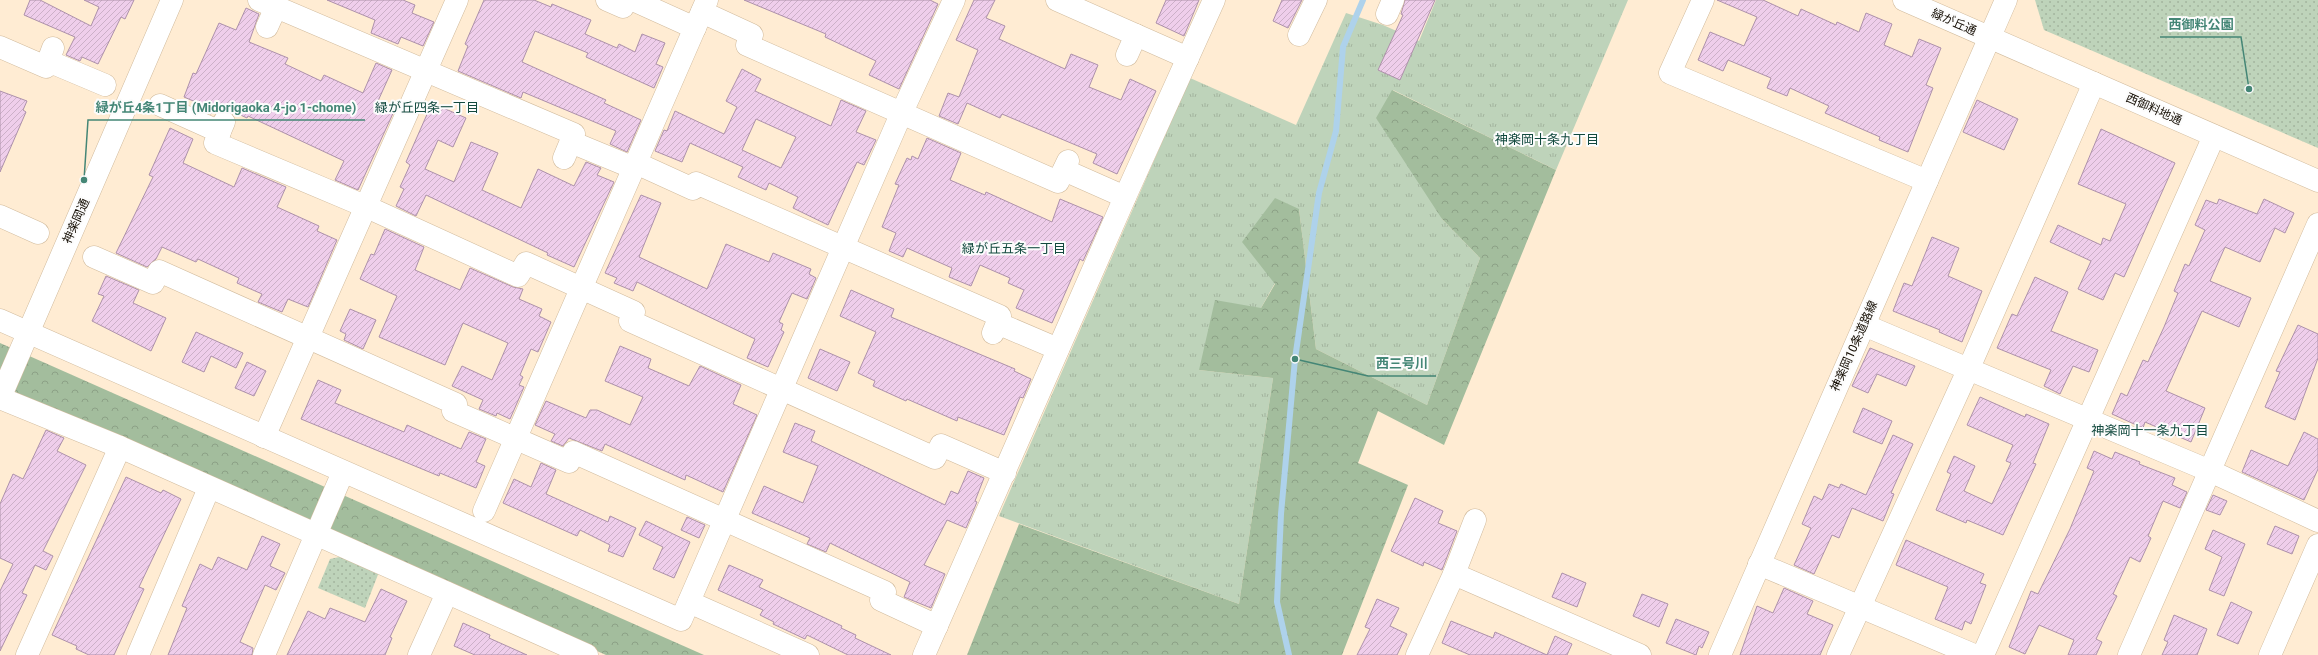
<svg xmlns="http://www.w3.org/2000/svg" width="2318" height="655" font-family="Roboto,'Noto Sans JP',sans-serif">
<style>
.grass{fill:url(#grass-tufts)}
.forest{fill:url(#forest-crowns)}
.park{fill:url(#park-dots)}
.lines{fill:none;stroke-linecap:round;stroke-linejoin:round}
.stream{stroke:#aed2eb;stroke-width:6}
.building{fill:url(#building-hatch);stroke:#ad91aa;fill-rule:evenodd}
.minor-casing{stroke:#d1bb9d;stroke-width:23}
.minor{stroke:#fff;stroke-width:22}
.labels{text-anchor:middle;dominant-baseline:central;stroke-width:4;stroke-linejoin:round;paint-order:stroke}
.street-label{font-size:12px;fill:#160f05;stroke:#fcfcfc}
.neighbourhood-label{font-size:13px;fill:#12493e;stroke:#fcfcfc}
.leader{fill:none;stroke:#448676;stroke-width:1.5}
.callout-dot{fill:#448676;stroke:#fcfcfc;stroke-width:1.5}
.callout-label{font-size:13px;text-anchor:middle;font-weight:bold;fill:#448676;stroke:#fcfcfc;stroke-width:4;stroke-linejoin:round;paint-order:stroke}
</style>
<defs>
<pattern id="grass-tufts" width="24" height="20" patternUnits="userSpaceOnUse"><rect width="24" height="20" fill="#bed3ba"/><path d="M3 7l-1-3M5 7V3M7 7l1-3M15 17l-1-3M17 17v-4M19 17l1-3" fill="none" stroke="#a3b49e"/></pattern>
<pattern id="forest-crowns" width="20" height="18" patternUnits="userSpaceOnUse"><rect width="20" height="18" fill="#a3bd9d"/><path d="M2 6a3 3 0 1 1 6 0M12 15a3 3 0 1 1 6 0" fill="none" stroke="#8ca186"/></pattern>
<pattern id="park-dots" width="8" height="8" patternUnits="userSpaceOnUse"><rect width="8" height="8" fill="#bed3ba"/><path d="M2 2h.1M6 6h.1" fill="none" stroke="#a3b49e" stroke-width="1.8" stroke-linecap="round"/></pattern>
<pattern id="building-hatch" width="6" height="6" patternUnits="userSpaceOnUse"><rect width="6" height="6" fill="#efceeb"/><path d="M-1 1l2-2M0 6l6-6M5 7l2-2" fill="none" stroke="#ccb0c8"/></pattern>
</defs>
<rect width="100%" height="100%" fill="#ffecd3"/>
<!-- grass -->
<path class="grass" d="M1436,0h192l-72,170 -163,-80 49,129 38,39 -53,147 -111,-56 -17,-140 -24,74 -14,25 -62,62 74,8 -34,226 -240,-88 191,-438 106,47 50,-112 37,12 36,16z"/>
<!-- forest -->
<g class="forest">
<path d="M1392,90l164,80 -112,275 -66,-34 -20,52 50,22 -66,170h-375l52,-131 220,80 34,-226 -74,-8 16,-70 46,8 14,-24 -33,-42 33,-44 24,11 17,140 111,56 53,-147 -38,-39 -66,-101z"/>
<path d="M0,343l704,312h-98l-606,-267z"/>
</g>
<!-- park -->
<g class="park">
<path d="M2035,0h283v148l-274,-118z"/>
<path d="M344,556l35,16 -14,36 -47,-20 12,-29z"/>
</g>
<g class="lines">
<!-- stream -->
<path class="stream" d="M1289,655l-12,-53 4,-88 14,-155 24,-166 17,-62 7,-84 20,-47"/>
</g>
<!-- building -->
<g class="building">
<path d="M30,0h10l51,26 8,-19 -15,-7h50l-9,19 -4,-2 -23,47 -16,-7 -2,4 -14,-6 9,-18 -51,-22z"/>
<path d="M327,0h76l12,5 -3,8 22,9 -11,24 -22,-9 -3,7 -27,-11 4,-13z"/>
<path d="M484,0h50l17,7 1,-3 39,16 -6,14 32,14 2,-4 16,8 7,-18 23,9 -9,21 7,3 -9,21 -68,-31 2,-4 -53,-22 -13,31 84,38 -2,3 37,17 -14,32 -17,-8 6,-13 -93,-39 -2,6 -63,-27 10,-25 -3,-2z"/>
<path d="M744,0h186l8,4 -39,85 -30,-14 7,-14 -51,-24 1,-3z"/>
<path d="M974,0h21l-9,18 19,8 -6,13 66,30 6,-15 27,11 -9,22 32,13 9,-21 26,12 -39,83 -24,-11 4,-9 -95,-40 -2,4 -33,-15 -9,21 -19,-8 9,-23 11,4 19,-47 -22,-10z"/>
<path d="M1166,0h33l-15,36 -28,-13z"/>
<path d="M1282,0h20l-14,28 -15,-7z"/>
<path d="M1405,0h30l-35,80 -22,-10 25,-55 -2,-1z"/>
<path d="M1717,0h46l35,16 3,-7 35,16 1,-3 22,10 7,-19 26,11 -8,21 28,12 7,-18 22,9 -15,37 7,3 -25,64 -29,-12 1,-3 -55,-24 4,-7 -39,-18 -3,8 -20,-8 4,-10 -43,-18 -5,11 -25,-11 12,-28 34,14 13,-29z"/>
<path d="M246,8l13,6 -10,28 39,16 -3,6 36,17 3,-6 39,18 13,-30 16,7 -14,31 17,8 -37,81 -23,-10 9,-19 -96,-45 -1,2 -26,-12 -3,5 -5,-2 -2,5 -15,-6 2,-5 -14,-6 9,-24 3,1 23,-51 17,7z"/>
<path d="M742,69l19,10 -6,12 76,35 10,-26 25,11 -10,21 20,8 -12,25 -7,-3 -29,63 -35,-17 5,-11 -29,-14 -3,7 -28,-13 5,-10 -53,-24 -8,19 -27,-11 9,-21 3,1 8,-20 49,23 13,-27 -11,-6zM756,119l40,18 -15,31 -39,-18z"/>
<path d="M0,91l27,10 -4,9 3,2 -26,60z"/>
<path d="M1977,100l41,19 -14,31 -41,-18z"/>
<path d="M432,103l34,15 -13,29 -15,-7 -13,29 29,13 17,-40 27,11 -16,37 39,18 17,-39 36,17 12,-24 15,6 -4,7 17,7 -40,85 -27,-12 1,-2 -122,-58 -10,21 -20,-10 8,-17 -4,-2 10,-22 -4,-3z"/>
<path d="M170,128l23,11 -10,24 51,24 8,-19 44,19 -9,20 42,19 -2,5 20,9 -29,67 -20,-8 -6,13 -24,-10 4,-8 -25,-11 2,-5 -41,-19 -2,3 -34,-15 -6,12 -9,8 -31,-14 37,-76 -4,-2z"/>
<path d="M2101,129l74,34 -51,114 -9,-4 -12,27 -25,-11 13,-28 -41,-19 8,-17 43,20 2,-7 7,3 16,-37 -48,-20z"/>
<path d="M927,138l34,15 -11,27 35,15 1,-3 66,30 8,-23 43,18 -20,44 -3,-2 -28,64 -36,-15 8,-18 -16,-7 2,-5 -30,-13 -9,21 -22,-9 3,-9 -45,-20 -4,9 -14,-6 7,-18 -14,-6 17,-42 -4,-1 12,-26 4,2 1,-4 6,3z"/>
<path d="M641,195l20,8 -22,54 68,32 19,-45 43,18 4,-9 38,16 -2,5 7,4 -9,21 -15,-6 -13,29 4,2 -2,6 3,2 -16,35 -21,-9 8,-19 -118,-57 -4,9 -19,-8 3,-5 -12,-5z"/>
<path d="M2219,199l38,15 7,-15 30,14 -9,20 -10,-5 -15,34 -35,-15 -15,34 41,17 -12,29 -37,-16 -36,80 39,17 -14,34 -46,-20 -2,6 -31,-14 9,-21 6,3 16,-36 5,2 16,-35 14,-34 -4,-2 11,-27 4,2 16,-36 -10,-5 11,-25 11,4z"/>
<path d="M385,229l39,18 -9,23 45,20 10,-22 43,19 10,2 -4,10 23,10 -3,7 12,6 -13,30 -7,-3 -11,26 3,2 -4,8 5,2 -14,32 -13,-6 -1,3 -17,-7 4,-9 -31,-14 10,-20 30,14 16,-37 -45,-20 -18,42 -66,-28 18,-41 -37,-17 11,-25 3,1z"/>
<path d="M1932,237l27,11 -11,28 34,15 -20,51 -23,-10 1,-2 -47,-19 11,-28 8,3z"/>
<path d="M106,276l33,14 -6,13 33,15 -15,33 -59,-30 12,-25 -6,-2z"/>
<path d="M2035,277l33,15 -17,39 47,19 -9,22 -16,-6 -13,28 -16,-8 7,-16 -54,-22 15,-34 5,2z"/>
<path d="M851,290l43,19 -3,8 124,52 -1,2 17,8 -8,19 -3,-1 -16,38 -46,-18 -1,4 -50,-22 -1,2 -33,-15 2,-5 -17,-8 18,-41 -36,-16z"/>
<path d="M350,309l26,11 -13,29 -19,-9 2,-6 -6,-3z"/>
<path d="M2298,325l20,9v24l-23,62 -30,-13 15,-35 -4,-1z"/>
<path d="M196,332l47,21 -7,15 -25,-12 -7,16 -22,-10z"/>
<path d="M620,346l31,13 -3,9 41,18 11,-20 41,19 -8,19 24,11 -34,77 -37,-17 -1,5 -80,-36 -3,7 -33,-13 -6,8 -12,-5 4,-7 -20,-9 11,-24 40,17 4,-8h7l33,15 13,-28 -38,-16z"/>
<path d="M1870,348l45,18 -9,20 -29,-12 -9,19 -16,-7z"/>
<path d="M820,349l30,13 -13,29 -29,-13z"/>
<path d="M247,362l19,9 -12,25 -19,-8z"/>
<path d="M318,380l23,10 -6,13 69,29 3,-7 54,24 8,-17 17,7 -10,23 9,4 -9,22 -36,-15 -1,3 -138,-57z"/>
<path d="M1980,397l45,20 1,-3 23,10 -16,39 3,1 -33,71 -36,-15 -1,3 -30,-13 15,-36 -4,-2 7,-16 21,10 -11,25 28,13 19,-41 -5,-2 7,-16 -46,-20z"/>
<path d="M1863,408l29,13 -10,23 -29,-12z"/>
<path d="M795,423l20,8 -4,10 134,64 6,-14 7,3 10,-23 16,7 -9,23 2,1 -11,26 -19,-8 -23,45 21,9 -14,34 -27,-11 6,-15 -80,-39 -4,9 -19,-8 3,-6 -58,-25 12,-27 39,17 15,-37 -35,-14z"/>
<path d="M46,430l18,8 -7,13 29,14 -43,86 10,5 -7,14 -11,-5 -13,28 5,2 -27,56v-60l13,-27 -13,-6v-54l13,-30 10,5z"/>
<path d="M2304,432l14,7v30l-14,31 -62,-28 9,-22 37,16z"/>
<path d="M1893,435l20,9 -22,49 3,1 -11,27 -31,-13 -13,30 -7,-3 -18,39 -20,-9 17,-37 -9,-4 12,-28 8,4 7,-16 10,4 2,-4 25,11z"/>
<path d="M2094,451l18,8 3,-7 25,10 -1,2 36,14 -3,7 15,7 -7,16 -17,-7 -15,35 3,2 -11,24 -10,-5 -17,37 4,2 -21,43 6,3 -6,13h-28l6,-15 -35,-15 -14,29 -16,-7 22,-56 7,3 32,-65 24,-58 -7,-3z"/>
<path d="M541,463l15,7 -10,24 62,28 2,-6 26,12 -13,29 -15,-6 2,-6 -30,-15 -3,6 -74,-33 11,-24 17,8z"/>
<path d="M126,477l35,16 2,-3 18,9 -42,88 5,2 -30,66h-25l-13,-6 1,-3 -25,-11z"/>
<path d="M2213,495l14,6 -7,14 -14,-5z"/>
<path d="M1415,498l28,13 -5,12 19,8 -15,39 -18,-8 -1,4 -32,-15z"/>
<path d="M687,517l18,8 -6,13 -18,-8z"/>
<path d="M646,521l44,21 -16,36 -21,-9 10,-22 -24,-12z"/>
<path d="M2275,526l24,10 -7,18 -25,-10z"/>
<path d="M2213,530l32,14 -21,52 -15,-6 13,-33 -17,-8z"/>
<path d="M262,536l18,8 -10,22 15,7 -9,17 -11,-5 -25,57 13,6 -1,7h-84l19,-47 -5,-2 18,-42 12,6 6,-13 29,13z"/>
<path d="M1906,540l78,34 -4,9 6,2 -15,39 -6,-3 -3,9 -27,-11 13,-32 -52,-22z"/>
<path d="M729,565l34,15 -4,7 83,39 -1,2 15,7 -1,3 36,17h-43l-41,-20 -2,4 -32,-15 1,-2 -14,-7 3,-5 -45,-20z"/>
<path d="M1562,573l24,10 -9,24 -25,-10z"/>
<path d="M1784,588l29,13 -6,13 26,11 -13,30h-80l17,-49 16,7z"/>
<path d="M381,589l26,12 -17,36 2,1 -7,17h-98l21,-44 17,8 5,-11 35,14z"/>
<path d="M1642,594l26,10 -9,23 -26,-11z"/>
<path d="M1377,599l22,9 -9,18 17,8 -10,21h-40l13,-26 -5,-2z"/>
<path d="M2231,602l21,10 -14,32 -21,-9z"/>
<path d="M2174,615l33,14 -10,26h-35l6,-13 -4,-2z"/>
<path d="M1676,619l33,13 -7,16 -3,-2 -3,9 -30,-12z"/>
<path d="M1451,621l42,17 2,-6 52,23 8,-19 17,8 -5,11h-97l-28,-12z"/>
<path d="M463,623l27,12 -1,3 38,17h-52l-21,-9z"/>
</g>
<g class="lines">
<!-- minor casing -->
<g class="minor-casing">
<g id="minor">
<path d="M259,0l17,7"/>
<path d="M607,0l16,7 3,-7"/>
<path d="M633,0l62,28"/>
<path d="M1057,0l79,35 -9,20"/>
<path d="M1703,0l-33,73 257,108"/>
<path d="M1904,0l414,181"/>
<path d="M702,12l50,23 -5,10 311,137 10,-21"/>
<path d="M1387,14l6,-14"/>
<path d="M267,27l9,-20 298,127 -10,24"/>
<path d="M1136,35l52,23"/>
<path d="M1299,35l17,-35"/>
<path d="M0,47l46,20 7,-19"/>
<path d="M48,61l57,24"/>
<path d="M160,105l60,27"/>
<path d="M224,122l-9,21 152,64 151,69 8,-13 108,49 -4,9 305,137 6,-13 64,28"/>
<path d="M571,142l63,26"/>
<path d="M636,163l57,26 3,-6 304,133 -7,17"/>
<path d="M1064,170l61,27"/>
<path d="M0,216l38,17"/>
<path d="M94,257l59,26 6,-12 297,133 -3,7 116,51 4,-10 312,140 -4,8 56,26"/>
<path d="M0,320l681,300 221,-508 52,-112"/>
<path d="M997,323l61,26"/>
<path d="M1864,325l346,146 108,50"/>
<path d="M0,398l120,49 467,208"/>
<path d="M0,398l172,-398"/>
<path d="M264,437l193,-437"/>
<path d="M484,511l223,-511"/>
<path d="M1759,564l215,91"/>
<path d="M1454,574l186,81"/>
<path d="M689,602l119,53"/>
<path d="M27,655l93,-208"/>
<path d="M138,655l71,-167"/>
<path d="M264,655l79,-183"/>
<path d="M419,655l28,-62"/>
<path d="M924,655l201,-458 89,-197"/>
<path d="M1417,655l37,-81 21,-54"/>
<path d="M1720,655l286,-655"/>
<path d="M1838,655l131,-287 125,-285"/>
<path d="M1983,655l231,-519"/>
<path d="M2129,655l189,-431"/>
<path d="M2270,655l48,-110"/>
</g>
</g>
<!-- minor -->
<use href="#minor" class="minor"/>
</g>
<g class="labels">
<!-- street labels -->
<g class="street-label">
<text transform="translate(1954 22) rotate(24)">緑が丘通</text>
<text transform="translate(2154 109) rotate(24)">西御料地通</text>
<text transform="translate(76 221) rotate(-66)">神楽岡通</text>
<text transform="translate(1854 346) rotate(-66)">神楽岡10条道路線</text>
</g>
<!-- neighbourhood labels -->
<g class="neighbourhood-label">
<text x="427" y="107">緑が丘四条一丁目</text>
<text x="1547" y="139">神楽岡十条九丁目</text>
<text x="1014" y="248">緑が丘五条一丁目</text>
<text x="2150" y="430">神楽岡十一条九丁目</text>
</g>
</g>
<!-- callouts -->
<path class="leader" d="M2249 89L2241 37H2160M84 180L88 120H365M1295 359L1368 376H1436"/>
<g class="callout-dot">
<circle cx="2249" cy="89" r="4"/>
<circle cx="84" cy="180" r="4"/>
<circle cx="1295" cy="359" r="4"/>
</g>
<g class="callout-label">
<text x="2201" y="29">西御料公園</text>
<text x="226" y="112">緑が丘4条1丁目 (Midorigaoka 4-jo 1-chome)</text>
<text x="1402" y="368">西三号川</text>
</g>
</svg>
